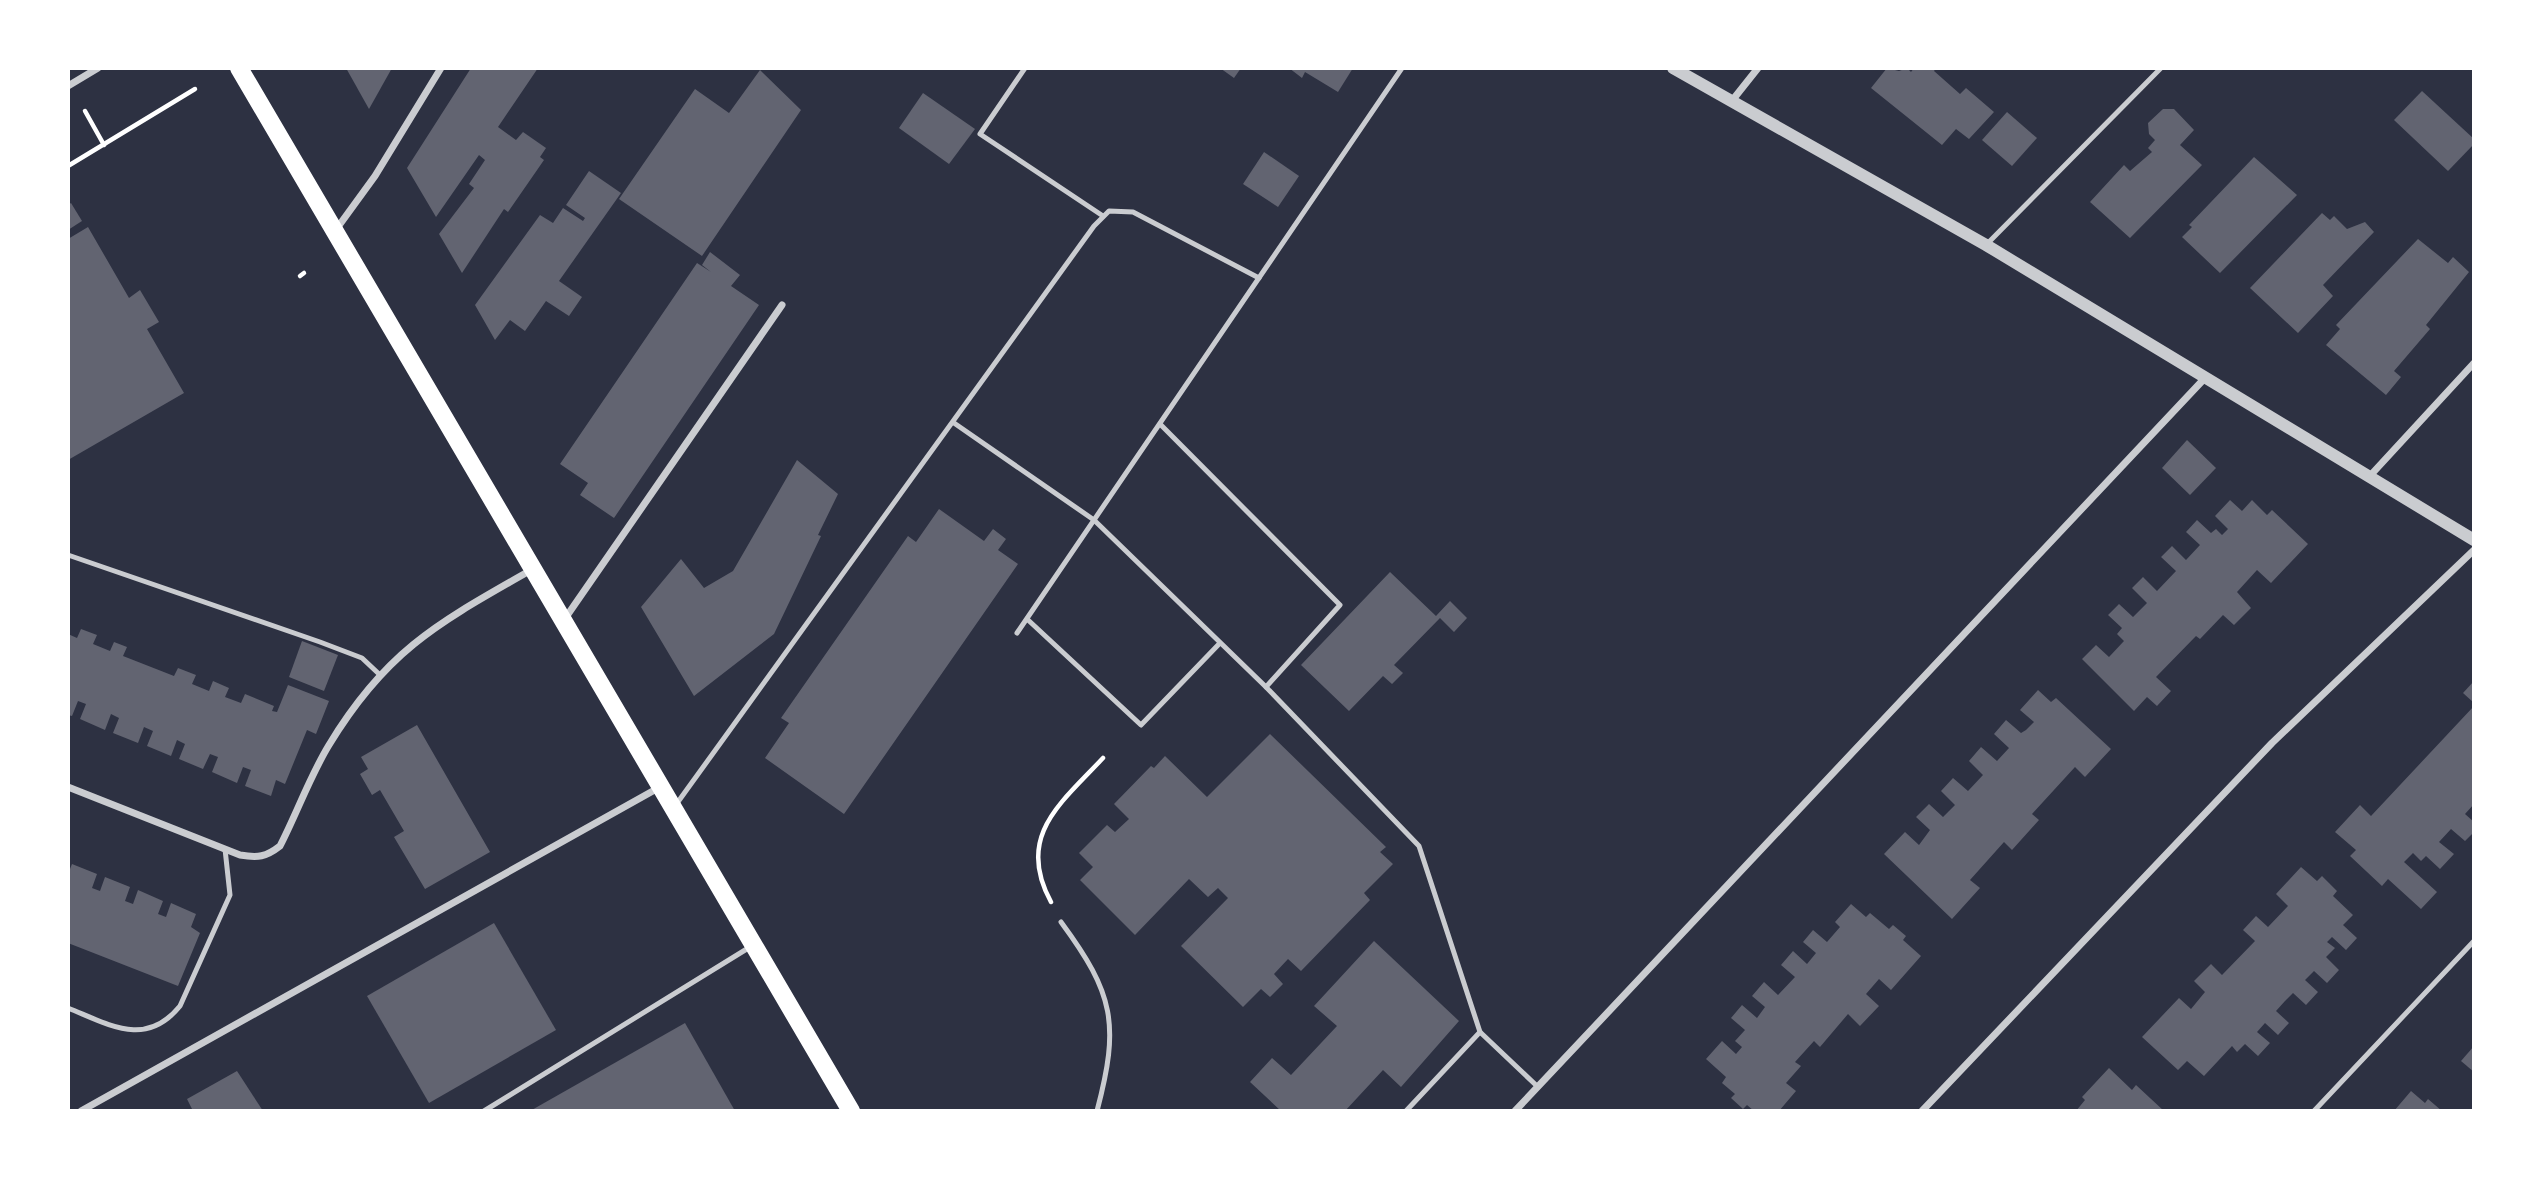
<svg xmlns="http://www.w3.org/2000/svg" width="2542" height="1179" font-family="'Noto Sans',sans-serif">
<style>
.building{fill:#626471}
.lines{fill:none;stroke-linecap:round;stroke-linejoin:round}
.path{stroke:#fff;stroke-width:4.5}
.service{stroke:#caccd0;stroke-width:5}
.minor{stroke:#caccd0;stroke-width:7}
.tertiary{stroke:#caccd0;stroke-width:12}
.primary{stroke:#fff;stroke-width:18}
</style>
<rect width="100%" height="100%" fill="#2d3142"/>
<!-- building -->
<g class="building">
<path d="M346,68h46l-23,41z"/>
<path d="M471,68h67l-40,59 18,13 7,-8 23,16 -6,9 4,3 -36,52 -4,-3 -42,64 -23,-39 35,-46 -5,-4 16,-24 -6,-5 -43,62 -29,-49z"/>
<path d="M1220,68h21l-7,10z"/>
<path d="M1289,68h64l-15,24 -33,-20 -3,6z"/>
<path d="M1887,68l12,3 8,-3 4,4 3,-4h22l-2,3 26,23 6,-6 28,24 -25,27 -13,-10 -14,16 -71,-57z"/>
<path d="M760,70l41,40 -99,146 -83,-57 76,-110 34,24z"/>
<path d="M2422,91l52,48v5l-26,27 -54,-51z"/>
<path d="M923,93l52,36 -26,35 -50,-36z"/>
<path d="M2163,109h11l20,21 -14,15 22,20 -72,73 -40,-36 34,-37 6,6 22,-19 -4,-4 7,-8 -6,-6 -1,-11z"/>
<path d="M2007,112l30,26 -25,28 -30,-26z"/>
<path d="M1264,152l35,24 -21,31 -35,-23z"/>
<path d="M2254,157l43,38 -77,78 -38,-36 10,-10 -3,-2z"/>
<path d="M589,171l32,22 -62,88 23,16 -13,19 -23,-15 -21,30 -15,-11 -15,20 -20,-35 65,-90 13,8 10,-15 20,13 2,-3 -19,-13z"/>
<path d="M71,203l11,18 -14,9v-25z"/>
<path d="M2322,213l8,7 4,-4 13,13 18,-7 9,10 -51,53 10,11 -35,37 -48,-45z"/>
<path d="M88,227l41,71 11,-8 19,32 -12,7 37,64 -116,67v-221z"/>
<path d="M2418,239l30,24 5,-6 16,15 -43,53 4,4 -36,42 7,6 -15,18 -60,-50 14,-16 -4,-4z"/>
<path d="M710,252l30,23 -9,11 28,19 -145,213 -34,-23 8,-12 -28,-19 137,-201 14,9 -9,-7z"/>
<path d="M2187,440l29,28 -26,27 -28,-27z"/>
<path d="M797,460l41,34 -20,41 3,1 -47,98 -80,62 -53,-89 40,-48 23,29 29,-17z"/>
<path d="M2230,500l12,11 10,-11 15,15 5,-5 36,34 -37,39 -14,-13 -20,22 14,16 -17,17 -11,-10 -23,24 -4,-3 -40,41 15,14 -14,15 -10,-9 -13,14 -52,-52 14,-14 13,12 15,-16 -7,-7 5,-6 -14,-13 11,-11 14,13 14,-14 -15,-15 11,-11 14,14 19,-20 -15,-14 11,-11 14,14 14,-15 -14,-13 11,-12 14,13 5,-4 6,6 6,-6 -13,-13z"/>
<path d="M939,509l45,32 9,-12 13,10 -8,11 20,14 -174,250 -79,-56 24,-35 -8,-5 127,-182 8,6z"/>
<path d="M1390,572l46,44 14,-15 17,17 -13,14 -14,-14 -46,47 9,8 -11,11 -9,-8 -34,35 -48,-46z"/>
<path d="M81,629l16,6 -4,9 17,7 4,-9 13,5 -4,9 51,20 4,-8 18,7 -4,9 17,7 4,-10 16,7 -4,9 16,6 4,-9 29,12 -2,5 5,1 11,-27 41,16 -13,33 -9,-4 -22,54 -9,-4 -5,16 -26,-10 6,-16 -8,-3 -6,16 -25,-11 6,-15 -8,-3 -7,15 -24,-10 6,-15 -8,-4 -6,16 -24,-10 6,-15 -9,-4 -6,16 -25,-10 6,-15 -8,-4 -6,16 -25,-11 6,-15 -8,-3 -6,15 -4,-1v-81l9,4z"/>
<path d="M302,641l36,14 -14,36 -35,-14z"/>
<path d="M2474,681v22l-11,-10z"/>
<path d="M2038,690l13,12 5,-4 55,51 -26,28 -10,-10 -43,47 7,6 -27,30 -8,-8 -34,38 10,8 -28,31 -68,-65 21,-22 14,13 11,-15 -14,-13 13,-13 14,13 12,-12 -14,-14 12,-13 15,13 15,-16 -14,-14 12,-14 16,14 12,-13 -15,-14 12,-14 15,13 5,-3 8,-8 -14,-12z"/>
<path d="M2474,706v98l-9,10 9,8v10l-9,9 -14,-12 -12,13 15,12 -14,15 -14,-13 -5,5 -8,-8 -9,9 33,30 -16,17 -33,-30 -6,7 -32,-30 6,-6 -21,-18 25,-27 11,11z"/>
<path d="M417,725l73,127 -65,37 -31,-52 10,-6 -24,-41 -8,5 -12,-21 8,-5 -7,-12z"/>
<path d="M1270,734l116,113 -6,5 13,12 -29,29 6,7 -69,71 -13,-12 -14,15 9,10 -13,13 -9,-8 -18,18 -62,-61 47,-48 -10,-10 -10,9 -19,-18 -54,56 -55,-55 13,-13 -14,-14 28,-28 8,7 14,-13 -15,-15 37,-38 3,2 11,-12 42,41z"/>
<path d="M72,864l25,10 -5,14 8,3 5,-14 25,10 -5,14 8,3 5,-14 25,11 -5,13 8,3 5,-14 25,11 -5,13 9,6 -22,53 -110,-43v-69z"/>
<path d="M2301,867l16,14 5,-5 15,15 -4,5 20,19 -10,10 14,13 -11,12 -14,-13 -5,5 8,6 -9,9 13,13 -12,13 -13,-12 -9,9 13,12 -12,13 -13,-12 -8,8 -9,10 13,12 -11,12 -13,-12 -8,9 13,11 -12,13 -13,-12 -8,8 -5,-6 -28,30 -17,-15 -9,9 -36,-33 37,-39 12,11 14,-17 -11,-11 17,-17 11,11 33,-34 -12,-11 13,-14 12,11 20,-21 -12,-12z"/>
<path d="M1851,904l15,13 4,-4 19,16 4,-4 13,11 -3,4 18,16 -30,34 -12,-11 -13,15 13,12 -19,20 -12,-12 -28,33 -6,-6 -19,21 6,4 -15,17 10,8 -17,20h-25l-7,-6 -4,4 -12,-11 4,-4 -13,-11 4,-6 -20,-18 16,-18 14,13 6,-7 -7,-6 10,-11 -14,-12 11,-13 15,13 8,-11 -13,-11 12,-14 14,13 17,-18 -14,-12 12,-14 14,13 9,-11 -13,-11 10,-12 14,12 13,-15 -5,-5z"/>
<path d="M494,923l62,107 -127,73 -62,-107z"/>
<path d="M1374,941l85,80 -58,66 -18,-17 -38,41h-64l-31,-29 22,-24 19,17 46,-49 -23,-20z"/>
<path d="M685,1023l50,88h-205z"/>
<path d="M2474,1046v26l-13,-11z"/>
<path d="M2109,1068l23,22 4,-5 28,26h-88l9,-11 -3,-3z"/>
<path d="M237,1071l26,40h-70l-6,-12z"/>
<path d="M2411,1091l14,12 3,-4 14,12h-48z"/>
</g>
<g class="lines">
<!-- path -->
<g class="path">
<path d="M85,111l19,34"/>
<path d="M68,166l127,-77"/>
<path d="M300,276l4,-3"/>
<path d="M1051,902c-36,-66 10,-99 52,-144"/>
</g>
<!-- service -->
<g class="service">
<path d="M1025,68l-45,66 123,82"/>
<path d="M1986,245l175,-177"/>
<path d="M954,423l140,97 172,167"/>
<path d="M1160,424l180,181 -74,82 153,159 61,186"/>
<path d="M68,555l252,87 42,16 17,16"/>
<path d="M1027,619l114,106 79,-82"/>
<path d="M1017,633l385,-565"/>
<path d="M675,806l419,-580 15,-15 24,1 126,66"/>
<path d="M1061,922c53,72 59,102 36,189"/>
<path d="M68,1008c42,17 78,40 112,-2l50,-111 -5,-46"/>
<path d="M484,1111l266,-164"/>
<path d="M1406,1111l74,-79 58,55"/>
<path d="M2314,1111l160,-170"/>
</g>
<!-- minor -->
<g class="minor">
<path d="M68,86l30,-18"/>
<path d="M1731,102l27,-34"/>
<path d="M335,231l40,-55 66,-108"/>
<path d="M2368,478l106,-115"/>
<path d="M564,620l218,-315"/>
<path d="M68,787l172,68c18,3 26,2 40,-9 17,-33 30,-70 49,-101 58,-96 111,-123 204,-176"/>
<path d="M81,1111l579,-324"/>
<path d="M1515,1111l689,-732"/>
<path d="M1922,1111l350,-368 202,-193"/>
</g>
<!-- tertiary -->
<path class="tertiary" d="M1673,68l313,177 488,295"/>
<!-- primary -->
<path class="primary" d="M239,68l612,1043"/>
</g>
<!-- border -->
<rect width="2542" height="1179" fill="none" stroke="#ffffff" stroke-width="140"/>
</svg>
